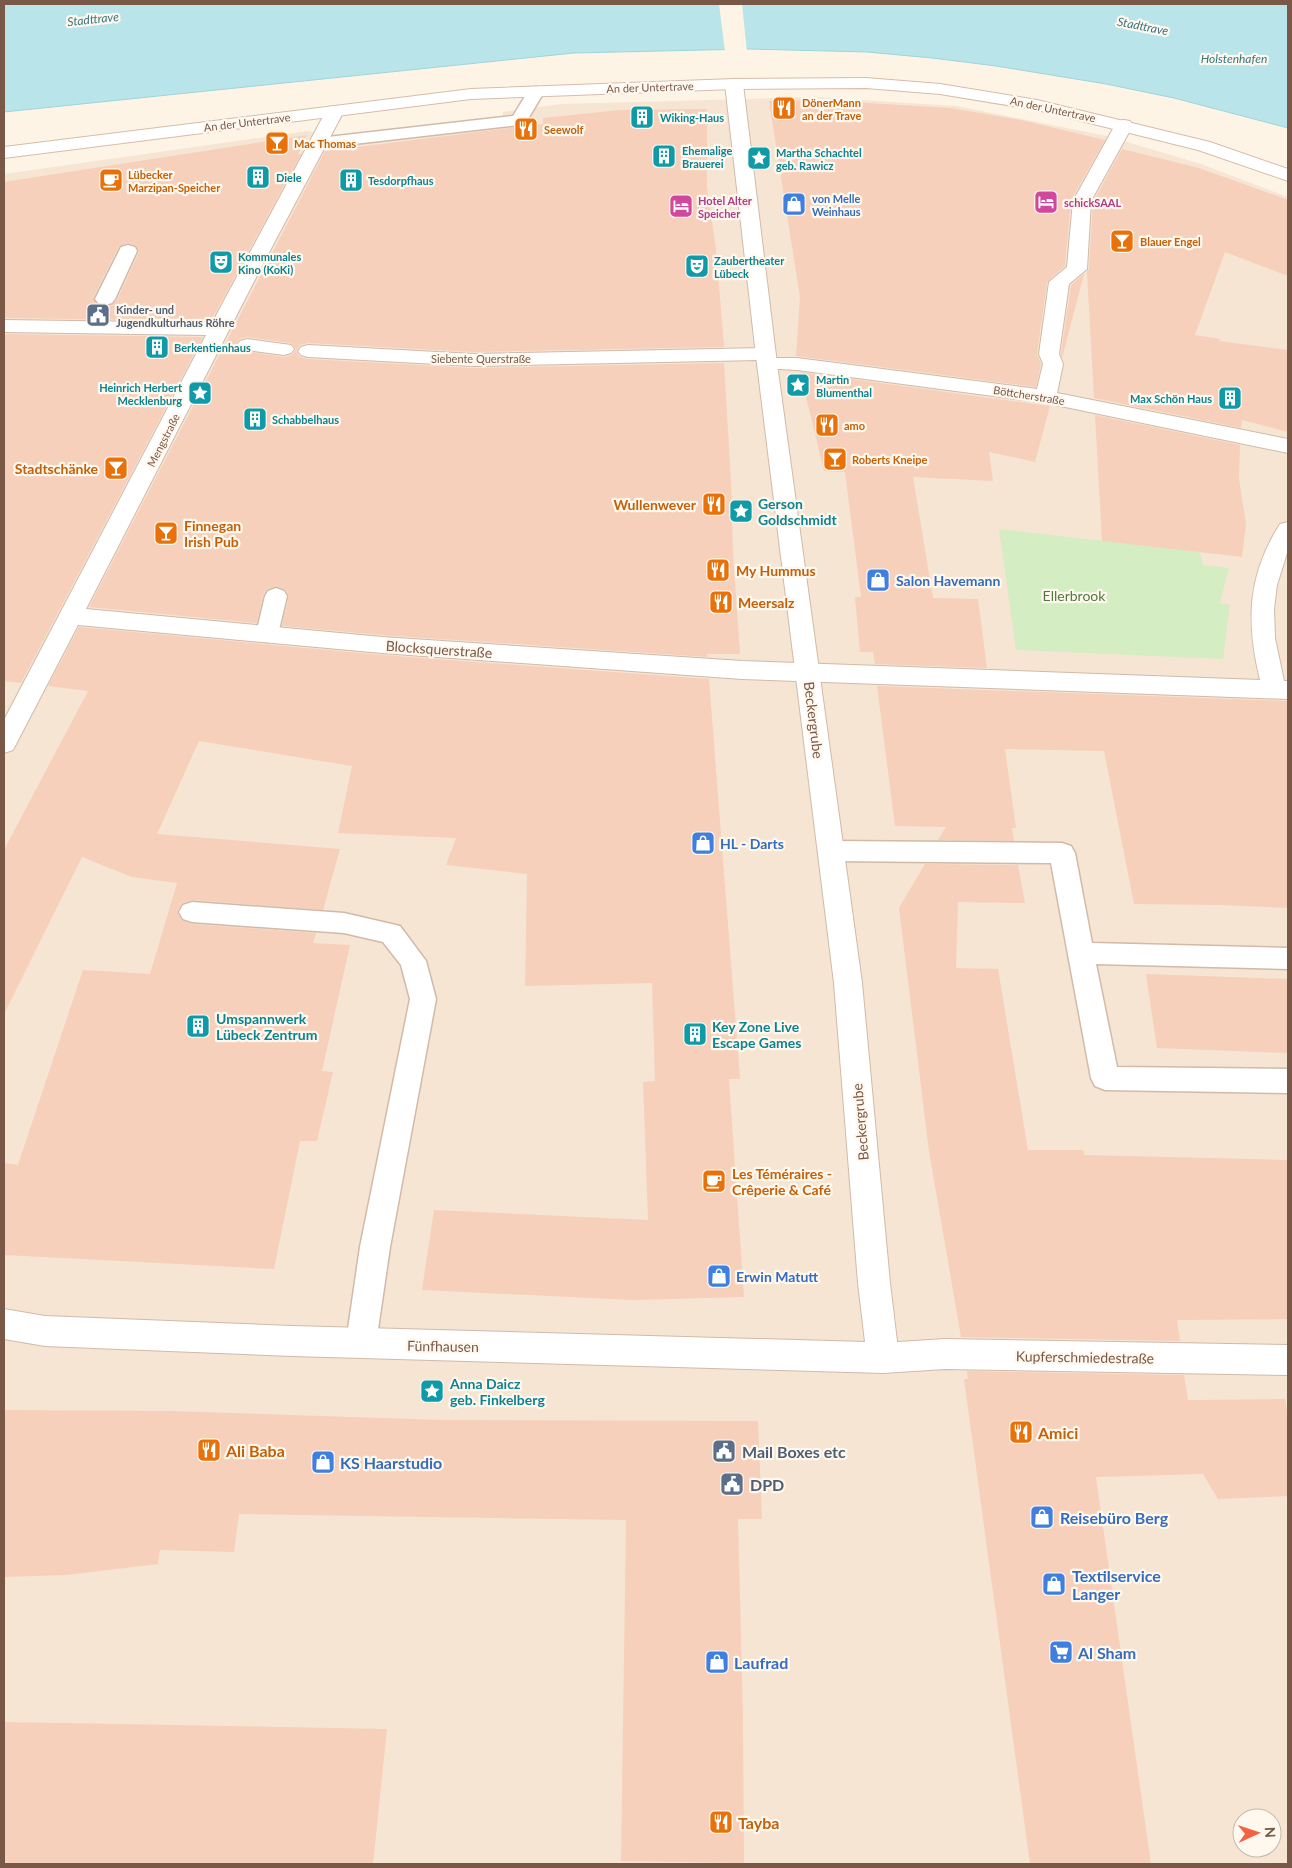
<svg xmlns="http://www.w3.org/2000/svg" width="1292" height="1868" font-family="Lato,sans-serif">
<style>
.residential{fill:#f6e5d3;fill-rule:evenodd}
.green{fill:#d5edc2}
.water{fill:#b8e4ea;stroke:#9dd5dc}
.pier{fill:#fef4e6}
.building{fill:#f6d0bb;fill-rule:evenodd}
.lines{fill:none;stroke-linecap:round;stroke-linejoin:round}
.service-casing{stroke:#d1baaa;stroke-width:3}
.minor-casing{stroke:#d1baaa;stroke-width:2}
.tertiary-casing{stroke:#d1baaa;stroke-width:2}
.secondary-casing{stroke:#d7bcaa;stroke-width:2}
.service{fill:#fff;fill-rule:evenodd}
.minor{fill:#fff;fill-rule:evenodd}
.tertiary{fill:#fff;fill-rule:evenodd}
.secondary{fill:#fff;fill-rule:evenodd}
.labels{text-anchor:middle;dominant-baseline:central;stroke-width:4.5;stroke-linejoin:round;paint-order:stroke}
.far-street-label{font-size:11px;fill:#7a5848;stroke:#fff8ee}
.far-food-label{font-size:11px;font-weight:bold;fill:#c56008;stroke:#fff8ee;text-anchor:start}
.far-culture-label{font-size:11px;font-weight:bold;fill:#0d838f;stroke:#fff8ee;text-anchor:start}
.far-shop-label{font-size:11px;font-weight:bold;fill:#366cbe;stroke:#fff8ee;text-anchor:start}
.far-hotel-label{font-size:11px;font-weight:bold;fill:#b23c85;stroke:#fff8ee;text-anchor:start}
.far-service-label{font-size:11px;font-weight:bold;fill:#4e5e75;stroke:#fff8ee;text-anchor:start}
.far-water-label{font-size:12px;font-style:italic;fill:#3a7780;stroke:#fff8ee}
.food-label{font-size:14px;font-weight:bold;fill:#c56008;stroke:#fff8ee;text-anchor:start}
.culture-label{font-size:14px;font-weight:bold;fill:#0d838f;stroke:#fff8ee;text-anchor:start}
.shop-label{font-size:14px;font-weight:bold;fill:#366cbe;stroke:#fff8ee;text-anchor:start}
.park-label{font-size:14px;fill:#517a3c;stroke:#fff8ee}
.street-label{font-size:14px;fill:#7a5848;stroke:#fff8ee}
.near-food-label{font-size:16px;font-weight:bold;fill:#c56008;stroke:#fff8ee;text-anchor:start}
.near-service-label{font-size:16px;font-weight:bold;fill:#4e5e75;stroke:#fff8ee;text-anchor:start}
.near-shop-label{font-size:16px;font-weight:bold;fill:#366cbe;stroke:#fff8ee;text-anchor:start}
</style>
<rect width="100%" height="100%" fill="#fef4e6"/>
<!-- residential -->
<path class="residential" d="M814,97l143,9 150,30 94,28 87,33v1667h-1284v-1690l304,-43 5,1 -3,11 193,-22v-9l58,-8zM1242,1818h30v30h-30z"/>
<!-- green -->
<path class="green" d="M999,529l201,23 3,13 26,3 -9,35 10,2 -7,54 -207,-9z"/>
<!-- water -->
<path class="water" d="M4,4h1284v124l-114,-30 -68,-14 -110,-18 -64,-8 -65,-6 -119,-3 -174,4 -570,59z"/>
<!-- pier -->
<path class="pier" d="M719,4h23l5,48h-22z"/>
<!-- building -->
<g class="building">
<path d="M817,100l133,8 71,12 84,20 -34,60 -6,66 -18,16 -10,72 4,10 -5,23 -240,-31 4,-59 -31,-196z"/>
<path d="M707,109v78l9,62 8,97 -2,1 -248,5 -166,-9 -8,2 -4,6 4,6 8,2 166,9 250,-5 7,118 2,72 7,101h-33l1,3 -326,-22 -100,-9 7,-30 -3,-6 -9,-4 -10,3 -4,6 -6,28 -168,-16 236,-456 218,-27v-6l77,-8zM247,337l44,6 5,6 -4,6 -8,2 -46,-7 -2,-6 3,-5z"/>
<path d="M307,135l-9,19h3l-90,167 -207,-3v-136zM127,243l9,2 3,7 -22,48 -4,5 -7,2 -9,-2 -4,-7 26,-52z"/>
<path d="M1122,149l77,19 89,32v76l-63,-24 -30,83 25,4 -1,2 69,9v82l-46,-12 -1,8 -147,-30 -7,-126 2,-3 4,-67z"/>
<path d="M1084,274l-22,84 -1,-4 10,-69z"/>
<path d="M4,334l199,3 -182,346 -17,-2z"/>
<path d="M800,372l250,34 -15,56 -46,-10 4,29 -80,-4 20,121 45,1 9,69 -112,-4 -2,-12h-13l-5,-55h6l-16,-125 -21,-1z"/>
<path d="M1095,415l145,30 -1,34 7,45 -4,33 -140,-16z"/>
<path d="M79,627l303,28 327,24 31,400h-11l15,218 -111,3 -211,-10 12,-80 214,10 -5,-138 12,-1 -3,-98 -127,3 2,-112 -81,-9 10,-27 -118,-5 14,-67 -153,-25 -42,93 183,15 -17,61 -131,-10 -10,3 -5,8 4,9 11,4 124,9 -3,10 37,2 -28,126 11,1 -16,69h-17l-26,128 -270,-14v-92l14,2 65,-195 67,4 27,-91 -45,-6 -50,-20 -78,157v-164l84,-159 -40,-5z"/>
<path d="M877,686l411,15v207l-68,-3 -86,-1 -30,-153 -99,-2 11,79h-4l2,13 -76,-1 8,-13 -51,-1z"/>
<path d="M925,864l93,1 7,38 -67,-1 -2,66 42,1 30,181h55l1,5 204,5v159l-111,1 3,21 -219,-4 -32,-186 -30,-243z"/>
<path d="M1146,974l142,5v74l-131,-5z"/>
<path d="M967,1371l217,4 4,25 97,-1 3,18v79l-70,3 -15,-25 -107,3 55,387h-121l-66,-485h4z"/>
<path d="M4,1410l166,1 271,9 317,1 4,98h-24l5,198 1,146 -123,-2 5,-341 -387,-6 -5,38 -74,-2 -2,14 -92,11 -62,2z"/>
<path d="M4,1722l383,7 -14,135h-369z"/>
</g>
<g class="lines">
<!-- service casing -->
<g class="service-casing">
<g id="service">
<path d="M536,87l6,1 2,4 -19,32 -6,1 -200,23 -6,-1 -3,-4 3,-4 6,-1 194,-22 17,-28z"/>
<path d="M128,245l7,2 2,4 -22,48 -3,4 -7,2 -7,-2 -3,-4 26,-52z"/>
<path d="M276,588l8,3 3,5 -9,38 -3,6 -8,2 -8,-2 -3,-6 9,-38 3,-5z"/>
<path d="M831,841l231,2 9,3 4,7 17,90 196,5v21l-192,-5 21,103 171,2v24l-183,-3 -10,-4 -4,-8 -40,-215 -220,-2 -9,-3 -4,-7 4,-7z"/>
<path d="M192,902l152,11 56,13 26,35 10,38 -46,248 -14,96 -4,10 -11,4 -11,-4 -4,-10 14,-96 50,-248 -9,-34 -18,-23 -39,-9 -152,-11 -9,-3 -4,-7 4,-7z"/>
</g>
</g>
<!-- minor casing -->
<g class="minor-casing">
<g id="minor">
<path d="M335,106l6,1 3,4 -80,151 -178,347 296,28 360,24 518,19c-14,-58 -13,-104 20,-156l8,-2v28l-11,35 -3,24 1,29 9,43h4v18l-546,-20 -360,-26 -304,-28 -65,125 -9,3v-33l202,-385 -202,-3v-12l208,3 114,-212 3,-4z"/>
<path d="M1124,120l6,1 3,4 -42,76 -4,68 -18,15 -10,70 4,10 -6,29 231,46v14l-242,-50 -249,-33 -37,-2 -3,-4 2,-4 -285,6 -166,-9 -7,-2 -3,-4 3,-4 7,-2 166,9 292,-6 7,2 3,4 -2,4h23l240,31 6,-25 -4,-10 10,-72 18,-15 6,-66 42,-76 3,-4z"/>
<path d="M247,339l44,6 3,4 -3,4 -7,2 -44,-6 -3,-4 3,-4z"/>
<path d="M945,1339l343,6v30l-343,-6 -62,4 -11,-4 -5,-11 5,-11 11,-4z"/>
</g>
</g>
<!-- tertiary casing -->
<g class="tertiary-casing">
<path id="tertiary" d="M734,79l6,1 3,4 34,280 85,619 28,300 9,75 -5,11 -11,4 -591,-17 -247,-10 -41,-7v-30l41,7 247,10 573,16 -7,-59 -24,-300 -77,-619 -32,-280 3,-4z"/>
</g>
<!-- secondary casing -->
<g class="secondary-casing">
<path id="secondary" d="M866,78l74,6 97,16 173,42 78,27v12l-90,-31 -161,-40 -97,-16 -74,-6 -132,1 -263,10 -467,59v-11l467,-58 263,-10z"/>
</g>
<!-- service -->
<use href="#service" class="service"/>
<!-- minor -->
<use href="#minor" class="minor"/>
<!-- tertiary -->
<use href="#tertiary" class="tertiary"/>
<!-- secondary -->
<use href="#secondary" class="secondary"/>
</g>
<!-- icons -->
<defs>
<g id="restaurant-square" transform="scale(1.25)"><rect x="-9" y="-9" width="18" height="18" rx="4" fill="#e8710a" stroke="#fff8ee"/><path d="M-5-6h1v4h1v-4h1v4h1v-4h1v5L-1.5 .5V6h-2V.5L-5-1ZM5-6V6H3V1.5H1.5Q1.5-4 5-6Z" fill="#fff"/></g>
<g id="building-square" transform="scale(1.25)"><rect x="-9" y="-9" width="18" height="18" rx="4" fill="#0f9aa8" stroke="#fff8ee"/><path d="M-4-6H4V6H1V3H-1V6H-4ZM-2.5-4.3h1.7v1.8h-1.7ZM.8-4.3h1.7v1.8H.8ZM-2.5-1h1.7V.8h-1.7ZM.8-1h1.7V.8H.8Z" fill="#fff"/></g>
<g id="bar-square" transform="scale(1.25)"><rect x="-9" y="-9" width="18" height="18" rx="4" fill="#e8710a" stroke="#fff8ee"/><path d="M-6-5H6L.8 .8V4.5H3.5V6h-7V4.5H-.8V.8Z" fill="#fff"/></g>
<g id="sight-square" transform="scale(1.25)"><rect x="-9" y="-9" width="18" height="18" rx="4" fill="#0f9aa8" stroke="#fff8ee"/><path d="M0-6L1.8-2.2L6-1.7L2.9 1.2L3.7 5.4L0 3.3L-3.7 5.4L-2.9 1.2L-6-1.7L-1.8-2.2Z" fill="#fff"/></g>
<g id="cafe-square" transform="scale(1.25)"><rect x="-9" y="-9" width="18" height="18" rx="4" fill="#e8710a" stroke="#fff8ee"/><path d="M-5.5-4.5H6V0H3Q3 3.5 0 3.5H-2.5Q-5.5 3.5-5.5 0ZM3-3.2v2h1.7v-2ZM-6 4.5H4V6H-6Z" fill="#fff"/></g>
<g id="hotel-square" transform="scale(1.25)"><rect x="-9" y="-9" width="18" height="18" rx="4" fill="#d1479c" stroke="#fff8ee"/><path d="M-6-4.5h1.5V1H6V5H4.5V3h-9V5H-6ZM-4 0a1.8 1.8 0 1 1 3.6 0ZM.5 0V-2.5h3Q6-2.5 6 0Z" fill="#fff"/></g>
<g id="shop-square" transform="scale(1.25)"><rect x="-9" y="-9" width="18" height="18" rx="4" fill="#3f7fe0" stroke="#fff8ee"/><path d="M-5-2.5h2.3a2.7 3.5 0 0 1 5.4 0H5L5.5 6h-11ZM-1.5-2.5h3a1.5 2.3 0 0 0-3 0Z" fill="#fff"/></g>
<g id="theatre-square" transform="scale(1.25)"><rect x="-9" y="-9" width="18" height="18" rx="4" fill="#0f9aa8" stroke="#fff8ee"/><path d="M-5-5.5Q0-4 5-5.5V0Q5 5 0 6Q-5 5-5 0ZM-3.3-2.5H-1v1.5H-3.3ZM1-2.5H3.3v1.5H1ZM-2.8 1Q0 5.5 2.8 1Z" fill="#fff"/></g>
<g id="civic-square" transform="scale(1.25)"><rect x="-9" y="-9" width="18" height="18" rx="4" fill="#5c6f8a" stroke="#fff8ee"/><path d="M-.6-6.5H3V-4.5H.6V-3L4-1V1h2V6H-6V1h2V-1L-.6-3ZM-1.2 2.5V6h2.4V2.5Z" fill="#fff"/></g>
<g id="supermarket-square" transform="scale(1.25)"><rect x="-9" y="-9" width="18" height="18" rx="4" fill="#3f7fe0" stroke="#fff8ee"/><path d="M-6-5.5h2.5l.6 2H6L4.5 2H-2.5L-4.4-4H-6ZM-1.5 3.2a1.3 1.3 0 1 0 .1 0ZM3 3.2a1.3 1.3 0 1 0 .1 0Z" fill="#fff"/></g>
</defs>
<g fill-rule="evenodd">
<use href="#restaurant-square" x="784" y="108"/>
<use href="#building-square" x="642" y="117"/>
<use href="#restaurant-square" x="526" y="129"/>
<use href="#bar-square" x="277" y="143"/>
<use href="#building-square" x="664" y="156"/>
<use href="#sight-square" x="759" y="158"/>
<use href="#building-square" x="258" y="177"/>
<use href="#cafe-square" x="111" y="180"/>
<use href="#building-square" x="351" y="180"/>
<use href="#hotel-square" x="1046" y="202"/>
<use href="#shop-square" x="794" y="204"/>
<use href="#hotel-square" x="681" y="206"/>
<use href="#bar-square" x="1122" y="241"/>
<use href="#theatre-square" x="221" y="262"/>
<use href="#theatre-square" x="697" y="266"/>
<use href="#civic-square" x="98" y="315"/>
<use href="#building-square" x="157" y="347"/>
<use href="#sight-square" x="798" y="385"/>
<use href="#sight-square" x="200" y="393"/>
<use href="#building-square" x="1230" y="398"/>
<use href="#building-square" x="255" y="419"/>
<use href="#restaurant-square" x="827" y="425"/>
<use href="#bar-square" x="835" y="459"/>
<use href="#bar-square" x="116" y="468"/>
<use href="#restaurant-square" x="714" y="504"/>
<use href="#sight-square" x="741" y="511"/>
<use href="#bar-square" x="166" y="533"/>
<use href="#restaurant-square" x="718" y="570"/>
<use href="#shop-square" x="878" y="580"/>
<use href="#restaurant-square" x="721" y="602"/>
<use href="#shop-square" x="703" y="843"/>
<use href="#building-square" x="198" y="1026"/>
<use href="#building-square" x="695" y="1034"/>
<use href="#cafe-square" x="714" y="1181"/>
<use href="#shop-square" x="719" y="1276"/>
<use href="#sight-square" x="432" y="1391"/>
<use href="#restaurant-square" x="1021" y="1432"/>
<use href="#restaurant-square" x="209" y="1450"/>
<use href="#civic-square" x="724" y="1451"/>
<use href="#shop-square" x="323" y="1462"/>
<use href="#civic-square" x="732" y="1484"/>
<use href="#shop-square" x="1042" y="1517"/>
<use href="#shop-square" x="1054" y="1584"/>
<use href="#supermarket-square" x="1061" y="1652"/>
<use href="#shop-square" x="717" y="1662"/>
<use href="#restaurant-square" x="721" y="1822"/>
</g>
<g class="labels">
<!-- far-street labels -->
<g class="far-street-label">
<text transform="translate(650 87) rotate(-2)">An der Untertrave</text>
<text transform="translate(1053 109) rotate(12)">An der Untertrave</text>
<text transform="translate(247 122) rotate(-7)">An der Untertrave</text>
<text x="481" y="358">Siebente Querstraße</text>
<text transform="translate(1029 395) rotate(9)">Böttcherstraße</text>
<text transform="translate(163 440) rotate(-63)">Mengstraße</text>
</g>
<!-- far-food labels -->
<g class="far-food-label">
<text x="802" y="102">DönerMann<tspan x="802" dy="13">an der Trave</tspan></text>
<text x="544" y="129">Seewolf</text>
<text x="294" y="143">Mac Thomas</text>
<text x="128" y="174">Lübecker<tspan x="128" dy="13">Marzipan-Speicher</tspan></text>
<text x="1140" y="241">Blauer Engel</text>
<text x="844" y="425">amo</text>
<text x="852" y="459">Roberts Kneipe</text>
</g>
<!-- far-culture labels -->
<g class="far-culture-label">
<text x="660" y="117">Wiking-Haus</text>
<text x="682" y="150">Ehemalige<tspan x="682" dy="13">Brauerei</tspan></text>
<text x="776" y="152">Martha Schachtel<tspan x="776" dy="13">geb. Rawicz</tspan></text>
<text x="276" y="177">Diele</text>
<text x="368" y="180">Tesdorpfhaus</text>
<text x="238" y="256">Kommunales<tspan x="238" dy="13">Kino (KoKi)</tspan></text>
<text x="714" y="260">Zaubertheater<tspan x="714" dy="13">Lübeck</tspan></text>
<text x="174" y="347">Berkentienhaus</text>
<text x="816" y="379">Martin<tspan x="816" dy="13">Blumenthal</tspan></text>
<text x="182" y="387" text-anchor="end">Heinrich Herbert<tspan x="182" dy="13">Mecklenburg</tspan></text>
<text x="1212" y="398" text-anchor="end">Max Schön Haus</text>
<text x="272" y="419">Schabbelhaus</text>
</g>
<!-- far-shop labels -->
<g class="far-shop-label">
<text x="812" y="198">von Melle<tspan x="812" dy="13">Weinhaus</tspan></text>
</g>
<!-- far-hotel labels -->
<g class="far-hotel-label">
<text x="698" y="200">Hotel Alter<tspan x="698" dy="13">Speicher</tspan></text>
<text x="1064" y="202">schickSAAL</text>
</g>
<!-- far-service labels -->
<g class="far-service-label">
<text x="116" y="309">Kinder- und<tspan x="116" dy="13">Jugendkulturhaus Röhre</tspan></text>
</g>
<!-- far-water labels -->
<g class="far-water-label">
<text transform="translate(93 19) rotate(-6)">Stadttrave</text>
<text transform="translate(1143 26) rotate(11)">Stadttrave</text>
<text x="1234" y="58">Holstenhafen</text>
</g>
<!-- food labels -->
<g class="food-label">
<text x="98" y="468" text-anchor="end">Stadtschänke</text>
<text x="696" y="504" text-anchor="end">Wullenwever</text>
<text x="184" y="525">Finnegan<tspan x="184" dy="16">Irish Pub</tspan></text>
<text x="736" y="570">My Hummus</text>
<text x="738" y="602">Meersalz</text>
<text x="732" y="1173">Les Téméraires -<tspan x="732" dy="16">Crêperie &amp; Café</tspan></text>
</g>
<!-- culture labels -->
<g class="culture-label">
<text x="758" y="503">Gerson<tspan x="758" dy="16">Goldschmidt</tspan></text>
<text x="216" y="1018">Umspannwerk<tspan x="216" dy="16">Lübeck Zentrum</tspan></text>
<text x="712" y="1026">Key Zone Live<tspan x="712" dy="16">Escape Games</tspan></text>
<text x="450" y="1383">Anna Daicz<tspan x="450" dy="16">geb. Finkelberg</tspan></text>
</g>
<!-- shop labels -->
<g class="shop-label">
<text x="896" y="580">Salon Havemann</text>
<text x="720" y="843">HL - Darts</text>
<text x="736" y="1276">Erwin Matutt</text>
</g>
<!-- park labels -->
<g class="park-label">
<text x="1074" y="595">Ellerbrook</text>
</g>
<!-- street labels -->
<g class="street-label">
<text transform="translate(439 649) rotate(4)">Blocksquerstraße</text>
<text transform="translate(814 720) rotate(83)">Beckergrube</text>
<text transform="translate(860 1122) rotate(-95)">Beckergrube</text>
<text transform="translate(443 1346) rotate(1)">Fünfhausen</text>
<text transform="translate(1085 1357) rotate(1)">Kupferschmiedestraße</text>
</g>
<!-- near-food labels -->
<g class="near-food-label">
<text x="1038" y="1432">Amici</text>
<text x="226" y="1450">Ali Baba</text>
<text x="738" y="1822">Tayba</text>
</g>
<!-- near-service labels -->
<g class="near-service-label">
<text x="742" y="1451">Mail Boxes etc</text>
<text x="750" y="1484">DPD</text>
</g>
<!-- near-shop labels -->
<g class="near-shop-label">
<text x="340" y="1462">KS Haarstudio</text>
<text x="1060" y="1517">Reisebüro Berg</text>
<text x="1072" y="1575">Textilservice<tspan x="1072" dy="18">Langer</tspan></text>
<text x="1078" y="1652">Al Sham</text>
<text x="734" y="1662">Laufrad</text>
</g>
</g>
<!-- border -->
<rect width="1292" height="1868" fill="none" stroke="#7a5848" stroke-width="10"/>
<!-- north arrow -->
<g transform="translate(1257 1833) rotate(87)"><circle r="24" fill="#fff8ee" stroke="#cab8ac"/>
<path d="M0-4L9 19L0 12L-9 19Z" fill="#f16342"/>
<text y="-8" font-size="14" font-weight="bold" text-anchor="middle" fill="#7a5848">N</text>
</g>
</svg>
